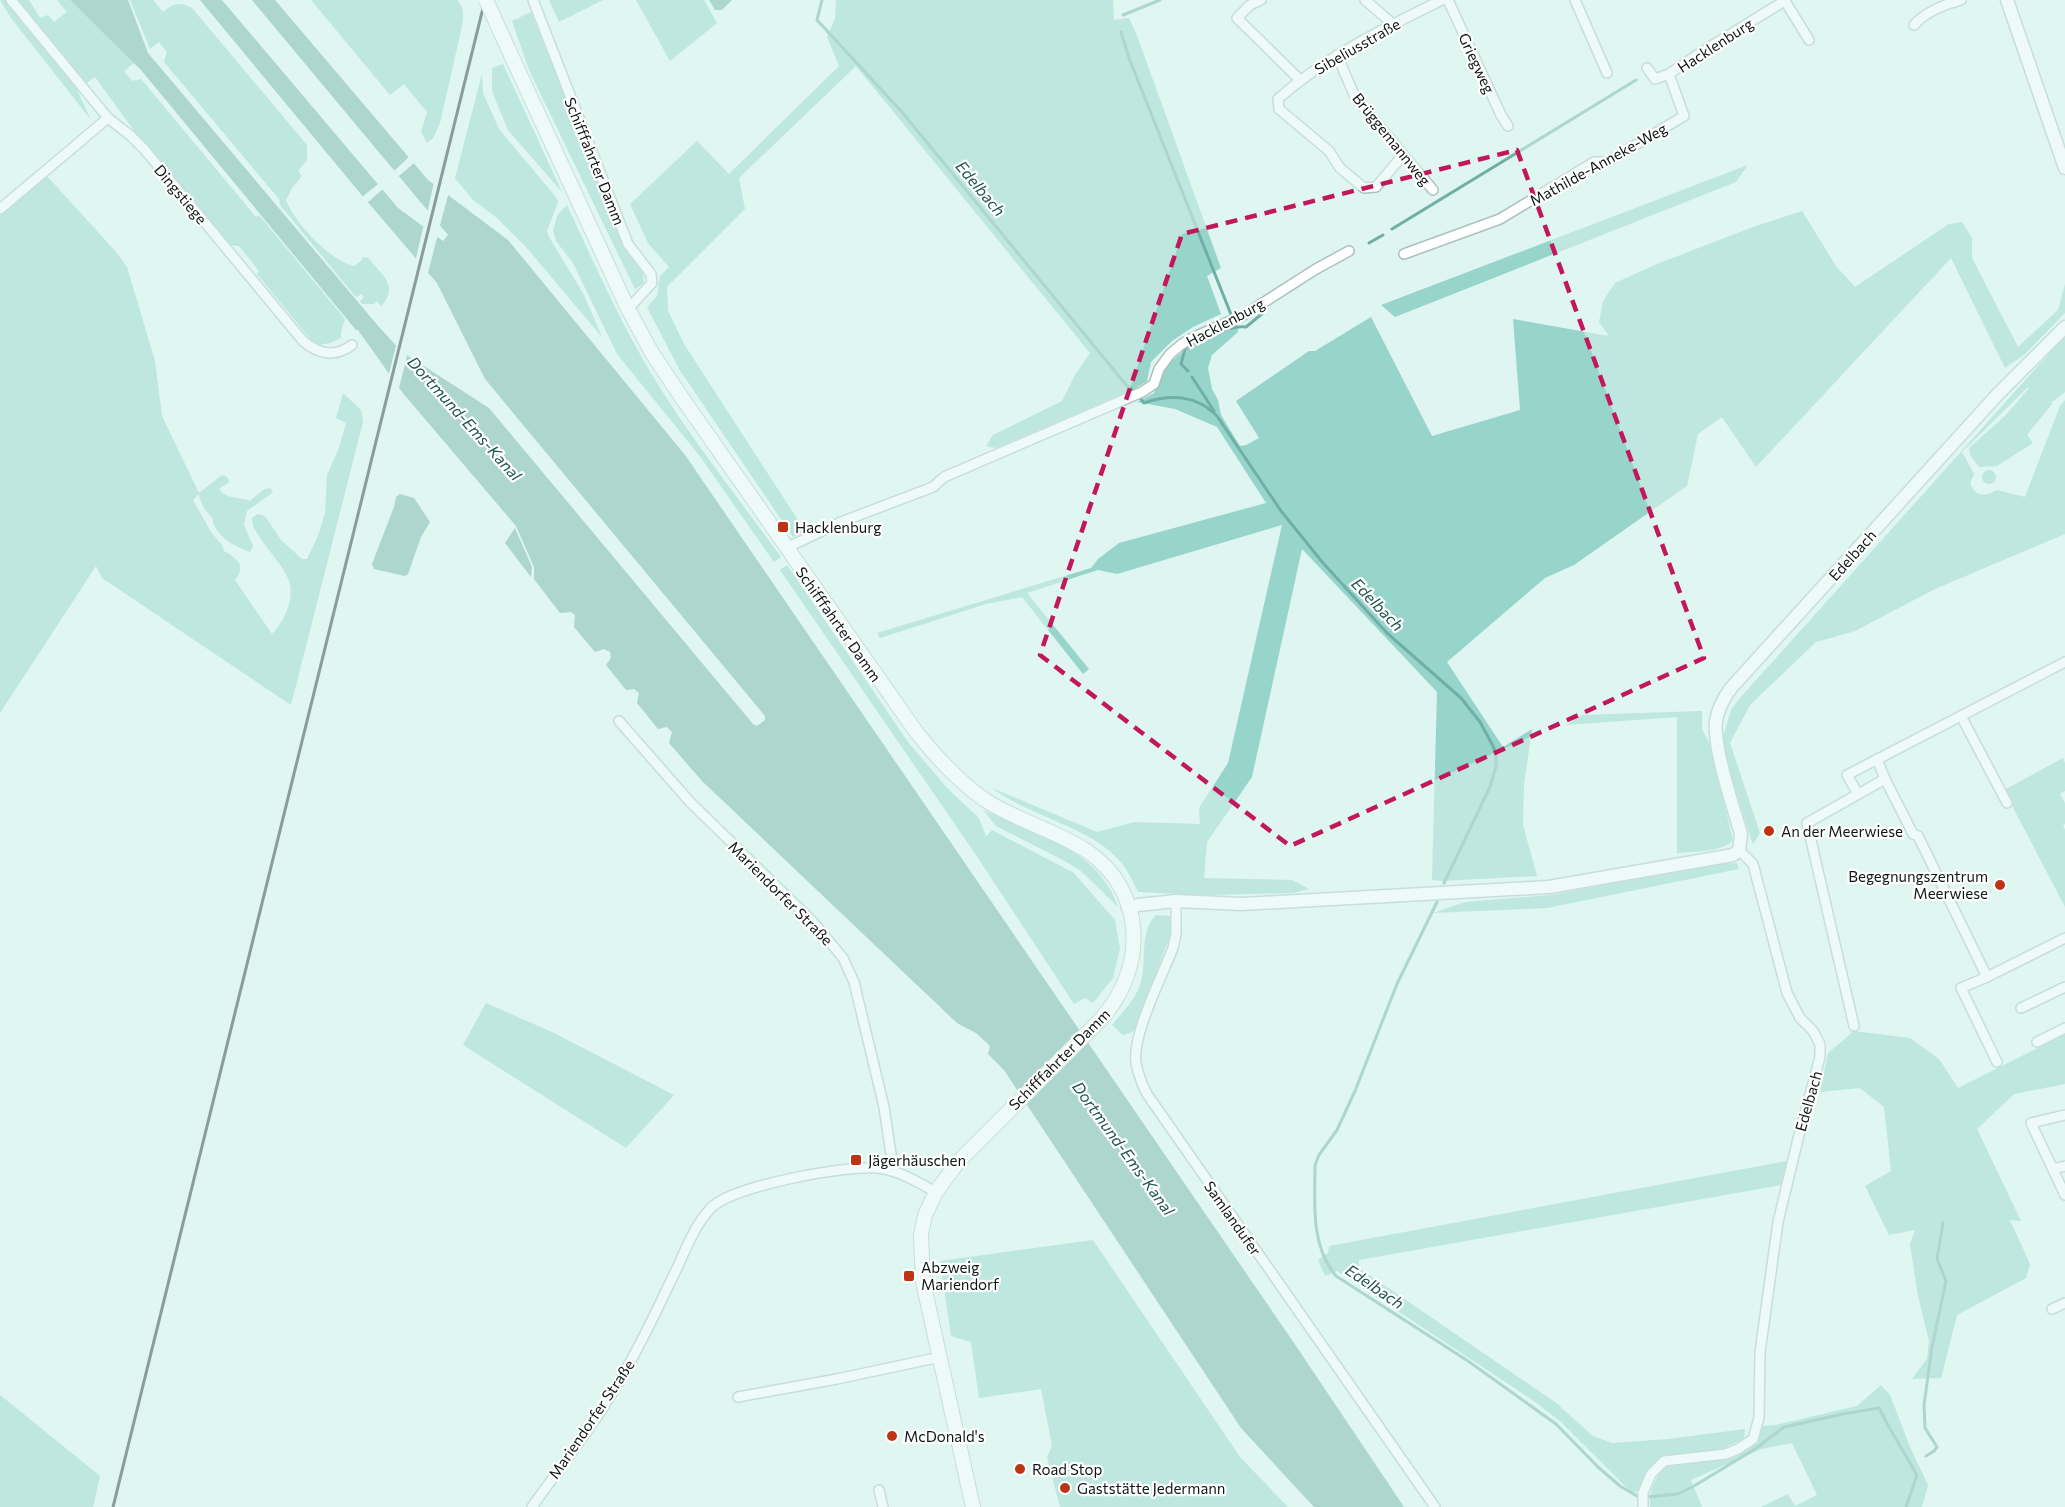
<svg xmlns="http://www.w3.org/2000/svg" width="2065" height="1507" font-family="Commissioner,sans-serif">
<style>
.green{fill:#97d5cb}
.water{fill:#70afa5}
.pier{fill:#dff5f1}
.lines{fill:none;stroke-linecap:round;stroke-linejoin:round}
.stream{stroke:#70afa5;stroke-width:3}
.minor-casing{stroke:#abc1bd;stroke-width:12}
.tertiary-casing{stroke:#abc1bd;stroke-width:15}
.secondary-casing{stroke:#abc1bd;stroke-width:16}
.minor{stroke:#fff;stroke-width:9}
.tertiary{stroke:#fff;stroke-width:12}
.secondary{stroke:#fff;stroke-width:14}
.rail{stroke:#283130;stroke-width:3}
.secondary-bridge-casing{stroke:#abc1bd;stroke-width:16;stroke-linecap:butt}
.secondary-bridge{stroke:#fff;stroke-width:14}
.marked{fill:none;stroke:#c2185b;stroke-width:4.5;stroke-dasharray:12 8;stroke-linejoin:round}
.poi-dot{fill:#bd3313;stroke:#fff;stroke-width:2}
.labels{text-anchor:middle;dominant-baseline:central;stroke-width:4.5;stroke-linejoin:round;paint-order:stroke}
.street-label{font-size:15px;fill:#0f1716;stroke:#fff}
.poi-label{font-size:15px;fill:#0f1716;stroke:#fff;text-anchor:start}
.water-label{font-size:16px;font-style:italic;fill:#20564f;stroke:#fff}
</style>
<rect width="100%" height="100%" fill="#dff5f1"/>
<!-- green -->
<g class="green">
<path d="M0,0h29l11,18 8,-3 6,7 13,-10 -10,-12h13l60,58 4,5 -10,8 8,10 9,-2 115,138 3,-2 86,104 -4,13v6l-11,5 -11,2 -8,-5 -54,-66 2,-3 -20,-25 -9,-1 -92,-109 -43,-59 -18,13 14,30 -80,-102z"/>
<path d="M130,0h23l10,12c10,-8 17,-11 29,-4l115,137v15l-9,11 4,5 -10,12 -6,12c8,22 44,61 68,66l7,-5 2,-4 5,1c13,16 32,28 13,48l-4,-5 -3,3h-12l-2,-3 4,-4 -3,-3 -4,3 -3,-2 -74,-90 -1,-6 -115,-137 3,-10 -8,-10 -9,7z"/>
<path d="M311,0h146c8,8 6,15 5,26l-22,97 -7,15 -6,5 -6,-11 6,-20 -23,-28 -14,11z"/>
<path d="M549,0h54l-44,22z"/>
<path d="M636,0h68l13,23 -47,38z"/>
<path d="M836,0h277l1,20 15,-2 7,15 85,235 -14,8 14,38 -28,13 -21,14 -21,21 -4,19 -11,7 -140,60 -10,-2 7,-11 69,-34 13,-26 15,-22 -234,-287 -117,112 6,31 -78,78 1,24 16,33 121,187 -12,6 -114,-168 -32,-62 10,-11 3,-20 9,-9 -21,-24 -18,-39 67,-63 32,33 110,-108 -12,-29 8,-18z"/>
<path d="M531,12l94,233 18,28 1,10 -9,6 -106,-219 -17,-49z"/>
<path d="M503,64l59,128 -54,-62 -16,-39v-23z"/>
<path d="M482,74l1,19 16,36 56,67 3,6 -11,29 2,6 35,58 18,42 -76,-90 -29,-29 -25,-19 -17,-21z"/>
<path d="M1748,165l-12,17 -341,135 -14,-12z"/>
<path d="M46,175l70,77 11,15 28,94 7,55 37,77 23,-18 5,2 2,5 -10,7c7,10 20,8 31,12l13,-11 7,-2 3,4 -26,19 -3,14 9,21 -3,6c-17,-6 -36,-17 -38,-35 -5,-3 -13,-16 -13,-23l-6,6 18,32 11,13 2,6c13,7 23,15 11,29l37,54c12,-12 23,-35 17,-53 -6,-16 -23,-33 -32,-48l-4,-7 -1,-8 6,-4 7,2 16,24 21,19h5l11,-23 7,-23 2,-38 12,-27 7,-25 -10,-5 7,-25 18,17 2,12 -72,283 -189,-127 -6,-12 -96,147v-499z"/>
<path d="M567,205c26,56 51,112 82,165 39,65 87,125 132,187l-7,5 -75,-107 -82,-101 -44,-91 -17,-22 -3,-10 4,-15z"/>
<path d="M1802,211l34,55 19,21 94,-63 13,-2 10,16v20l46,89 40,-37 7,-26v29l-40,41 -20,14 -54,-110 -195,209 -34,-50 -24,17 -11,52 -113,79 -29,13 -98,84 56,85 29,-18 -8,55 -1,41 14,51 -95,5 -10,-1 5,-188 -135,-143 -50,228 -45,65 -3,36 88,2 17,9 -15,4 -89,2 -67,-3c-6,-13 -12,-26 -23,-36 -30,-30 -87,-41 -123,-68l105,44 38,-10 65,2 -1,-16 29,-45 54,-238 -165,49 -19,-4 -71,23 62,76 -6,5 -61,-77 -36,7 -106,34 -3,-5 214,-65 7,-9 21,-16 147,-40 -49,-76 -42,-18 -38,-7 17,-9c3,-6 4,-12 7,-18 16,-27 49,-38 76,-50l1,7 -26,23 -4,13 4,21 6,11 3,15 19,31 6,-1 13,-7 -23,-37 73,-50h6l56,-34 61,119 88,-26 -7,-91 96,17 -10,-14 4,-21 12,-18 42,-19 96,-37z"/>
<path d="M2065,336v56l-11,9h-2v3l-25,31 6,8 -36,23 -18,1 -9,-12 -1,-7 37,-33 23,-27 -1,-1 -66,65 12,22 -4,9c5,14 14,14 27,7l28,7 35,-91 5,-6v134l-130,55 -80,42 -39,11 -66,63 -20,38 30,90 -7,12 -32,-101 10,-34 9,-12z"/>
<circle cx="1989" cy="477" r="7"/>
<path d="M787,565l121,177 39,46 32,30 7,19 6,-7 82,43 41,47 5,29 -7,29 -20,25 -8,-5 -11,6 -98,-149 -196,-285z"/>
<path d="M1702,711v18l8,16 23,95c-11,13 -40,11 -56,13v-136l-111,8 16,-10z"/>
<path d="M2063,758l2,5v28l-5,3 5,9v21l-2,1 2,5v77l-61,-117z"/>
<path d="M983,810c50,22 116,39 135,97l-37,-36 -18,-11 -67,-34z"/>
<path d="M1737,863l2,6 -192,39 -114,5 32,-11 86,-7 158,-30z"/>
<path d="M1156,915l14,1 3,12 -38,103 -12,4 -11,-10c10,-12 25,-27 29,-43 6,-22 -2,-50 15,-67z"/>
<path d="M486,1003l68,30 120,62 -48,53 -163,-103z"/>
<path d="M1854,1031l56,7 29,21 19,29 107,-54v50l-51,10 -37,35 44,92 -11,-1 20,44 -4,14 -69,37 -16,63 -29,1 15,-20 2,-18 -11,-45 -8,-52 5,-14 -26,5 -24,-49 26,-15 -7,-64 -24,-19 -40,4 8,-39z"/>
<path d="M1787,1161l-6,24 -422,75v8l196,134 38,34 19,7 56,-4 77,-10 -1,9 -19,10 -63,9 -15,13 -7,19 -7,5 -73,-73 -29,-22 -194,-128 -12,5 -7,-16 10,-7 1,-7z"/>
<path d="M1093,1240l147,217 48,50h-228l-13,-50 5,-11 -11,-57 -62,9 -8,-56 -20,-6 -11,-75z"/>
<path d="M1881,1385l9,10 20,52 18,38 -6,22h-161l27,-13 7,12 22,-11 -25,-52 -31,6 -70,31 11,27h-52c-1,-17 5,-28 15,-41 26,-4 72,-5 90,-24 4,-4 6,-11 8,-16l13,-1 81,-19z"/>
<path d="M0,1395l100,81 -7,31h-93z"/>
</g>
<!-- water -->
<g class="water">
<path d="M70,0h58l20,53 231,274 23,25 87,56 264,316 4,2 8,-6v-4l-280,-337 -48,-96 -77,-90 -160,-193h22l176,208 45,33 5,-6 -196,-235h23l153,180 80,60 177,215 611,891 108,161h-90l-73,-79 -237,-358 -16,-16 2,-8 -14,-13 -19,-10 -255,-242 -33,-38 3,-11 -5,-5 -9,2 -21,-26 2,-10 -5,-4 -8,1 -20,-25 5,-7 -1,-6 -6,-3 -9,3 -21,-25 1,-12 -4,-3 -11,1 -26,-34v-12l-18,-41 -114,-134 -44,-62h-2l-215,-260z"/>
<path d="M709,0h23l-10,10h-7z"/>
<path d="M400,494l14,4 16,24 -9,15 -13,37 -3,2 -31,-7 -2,-5 22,-57 2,-10z"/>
<path d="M515,528l17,39 -1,10 -26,-34z"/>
</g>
<!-- pier -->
<g class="pier">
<path d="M409,157l5,6 -15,13 -5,-5z"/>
<path d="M434,182l15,10 -10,37 -12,-15z"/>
<path d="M378,184l5,5 -16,14 -5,-6z"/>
<path d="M424,224l14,10 -11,43 -12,-15z"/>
<path d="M397,342l11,10 -10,40 -10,-15z"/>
</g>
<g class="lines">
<!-- stream -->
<g class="stream">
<path d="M822,0l-5,20 85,92 225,274 8,6"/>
<path d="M1123,15l37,-15"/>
<path d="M1121,32l8,26 103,259"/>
<path d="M1392,229l244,-149"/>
<path d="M1369,243l14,-8"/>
<path d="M1188,371l-7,-7 4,-15c14,-10 44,-24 61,-22l17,-14"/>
<path d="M1192,377l22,34"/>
<path d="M1141,399l3,4c26,-9 53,-8 73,13l64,95 42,52 64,70 74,65 19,24 13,24 3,8v12l-6,21 -46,96"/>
<path d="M1437,902l-40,82 -42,107 -18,39 -18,25 -4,10c0,38 -5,80 21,111l132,85 88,63 42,43 22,19 17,10"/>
<path d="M1926,1456l8,-5 3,-4 -12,-19 -1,-23 8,-58 14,-66 -9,-22 6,-36"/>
<path d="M1647,1497l31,-3 16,-8 61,-37 29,-22 59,-13 36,-6 10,19 28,48 -11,32"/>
</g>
<!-- minor casing -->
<g class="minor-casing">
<g id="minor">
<path d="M11,0l97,118 23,18 13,13 159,192c15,13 32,17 49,4"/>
<path d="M533,0l95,244 23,30 1,9 -24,26"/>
<path d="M1261,0l-11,5 -13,13 62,61"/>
<path d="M1365,0l28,24"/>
<path d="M1448,0l53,115 7,11"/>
<path d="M1575,0l32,73"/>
<path d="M1785,1l24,39"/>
<path d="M1914,25c10,-12 31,-21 47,-25"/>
<path d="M1337,55l18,42 78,93"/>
<path d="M1647,68l8,11 14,-5 34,-23 83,-51"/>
<path d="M1403,155l-27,32 -12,1 -24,-20 -11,-17 -50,-42 -1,-10c48,-43 107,-71 164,-99"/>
<path d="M0,209l108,-91"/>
<path d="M1404,254l96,-35 94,-57h13l77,-46 -15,-42"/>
<path d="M786,548l55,-26 92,-35 11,-10 198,-85 12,-8 5,-15 11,-15 12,-10 12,-7 50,-22 72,-46 33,-18"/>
<path d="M1961,716l46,87"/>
<path d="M619,721l71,81 124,121 29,35 11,24 30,125 8,54 -2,9"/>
<path d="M1885,779l28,55 5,2 69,141 -26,11 36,74"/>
<path d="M1858,794l-11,-19 218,-113"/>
<path d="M1176,901v33l-3,14c-11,29 -41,86 -37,115 2,11 6,21 11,31l288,413"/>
<path d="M1987,977l78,-39"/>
<path d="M2021,1008l44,-21"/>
<path d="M1854,1026l-47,-203 78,-44 -8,-20"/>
<path d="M2037,1042l28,-14"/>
<path d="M2065,1115l-34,8 34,72"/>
<path d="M2053,1169l12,-3"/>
<path d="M2052,1309l13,-6"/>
<path d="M738,1397l99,-18 103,-22"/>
<path d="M879,1490l4,17"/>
<path d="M532,1507c33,-47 70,-92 97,-143 18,-32 33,-65 49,-98 9,-20 18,-43 34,-59 21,-21 134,-42 165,-39 22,2 40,14 59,24"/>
<path d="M1643,1507v-14l8,-19 13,-13 62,-7 12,-5 15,-10 6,-21 1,-66 18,-130 20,-83 22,-82v-13l-7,-13 -13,-13 -13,-25 -34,-129 -14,-14"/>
</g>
</g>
<!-- tertiary casing -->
<g class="tertiary-casing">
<g id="tertiary">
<path d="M2007,0l58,168"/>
<path d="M1128,908l10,-3 38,-4 66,3 307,-17 184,-32 6,-5 2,-16c-8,-28 -28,-86 -25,-113 2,-13 7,-22 15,-33l266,-293 68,-68"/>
</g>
</g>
<!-- secondary casing -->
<g class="secondary-casing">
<path id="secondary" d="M511,55l117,254 24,44 30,45 235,335c20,25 41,48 68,67 32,21 70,30 102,51 59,40 60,117 14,168l-143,143 -22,30 -11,23 -4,20 2,47 50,225"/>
</g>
<!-- minor -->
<use href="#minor" class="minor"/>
<!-- tertiary -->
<use href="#tertiary" class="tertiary"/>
<!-- secondary -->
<use href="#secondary" class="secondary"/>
<!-- rail -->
<path class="rail" d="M113,1507l372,-1507"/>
<!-- secondary-bridge casing -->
<g class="secondary-bridge-casing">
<path id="secondary-bridge" d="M486,0l25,55"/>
</g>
<!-- secondary-bridge -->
<use href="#secondary-bridge" class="secondary-bridge"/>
</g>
<!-- marked area -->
<path d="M0 0H2065V1507H0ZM1517,150l187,508 -414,188 -250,-191 142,-421z" fill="#dff5f1" fill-opacity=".55" fill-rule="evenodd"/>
<path class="marked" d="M1517,150l187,508 -414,188 -250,-191 142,-421z"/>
<!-- markers -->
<g class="poi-dot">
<rect x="777" y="521" width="12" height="12" rx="3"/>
<circle cx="1769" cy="831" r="6"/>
<circle cx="2000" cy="885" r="6"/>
<rect x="850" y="1154" width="12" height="12" rx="3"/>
<rect x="903" y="1270" width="12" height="12" rx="3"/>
<circle cx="892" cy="1436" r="6"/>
<circle cx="1020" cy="1469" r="6"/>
<circle cx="1065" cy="1488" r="6"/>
</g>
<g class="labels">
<!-- street labels -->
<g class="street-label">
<text transform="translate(1715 45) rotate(-33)">Hacklenburg</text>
<text transform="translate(1357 46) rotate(-30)">Sibeliusstraße</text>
<text transform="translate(1477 63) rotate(65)">Griegweg</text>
<text transform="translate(1392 139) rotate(51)">Brüggemannweg</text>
<text transform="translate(595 161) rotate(68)">Schifffahrter Damm</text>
<text transform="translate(1598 164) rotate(-29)">Mathilde-Anneke-Weg</text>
<text transform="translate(181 194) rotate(50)">Dingstiege</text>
<text transform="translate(1225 322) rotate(-28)">Hacklenburg</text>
<text transform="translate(1852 555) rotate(-48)">Edelbach</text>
<text transform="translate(839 624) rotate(55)">Schifffahrter Damm</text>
<text transform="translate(781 893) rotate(45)">Mariendorfer Straße</text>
<text transform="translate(1059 1059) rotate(-45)">Schifffahrter Damm</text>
<text transform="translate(1808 1101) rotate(-74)">Edelbach</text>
<text transform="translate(1233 1218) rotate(55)">Samlandufer</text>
<text transform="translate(591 1419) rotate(-56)">Mariendorfer Straße</text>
</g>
<!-- poi labels -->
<g class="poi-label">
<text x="795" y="527">Hacklenburg</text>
<text x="1781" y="831">An der Meerwiese</text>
<text x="1988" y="876" text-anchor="end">Begegnungszentrum<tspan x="1988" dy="17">Meerwiese</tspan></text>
<text x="868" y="1160">Jägerhäuschen</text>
<text x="921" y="1267">Abzweig<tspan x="921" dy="17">Mariendorf</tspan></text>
<text x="904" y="1436">McDonald's</text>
<text x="1032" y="1469">Road Stop</text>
<text x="1077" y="1488">Gaststätte Jedermann</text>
</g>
<!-- water labels -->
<g class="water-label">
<text transform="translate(981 188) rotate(50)">Edelbach</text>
<text transform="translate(465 418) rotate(48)">Dortmund-Ems-Kanal</text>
<text transform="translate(1378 604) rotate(46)">Edelbach</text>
<text transform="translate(1124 1148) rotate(54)">Dortmund-Ems-Kanal</text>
<text transform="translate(1375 1286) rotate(34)">Edelbach</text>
</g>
</g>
</svg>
